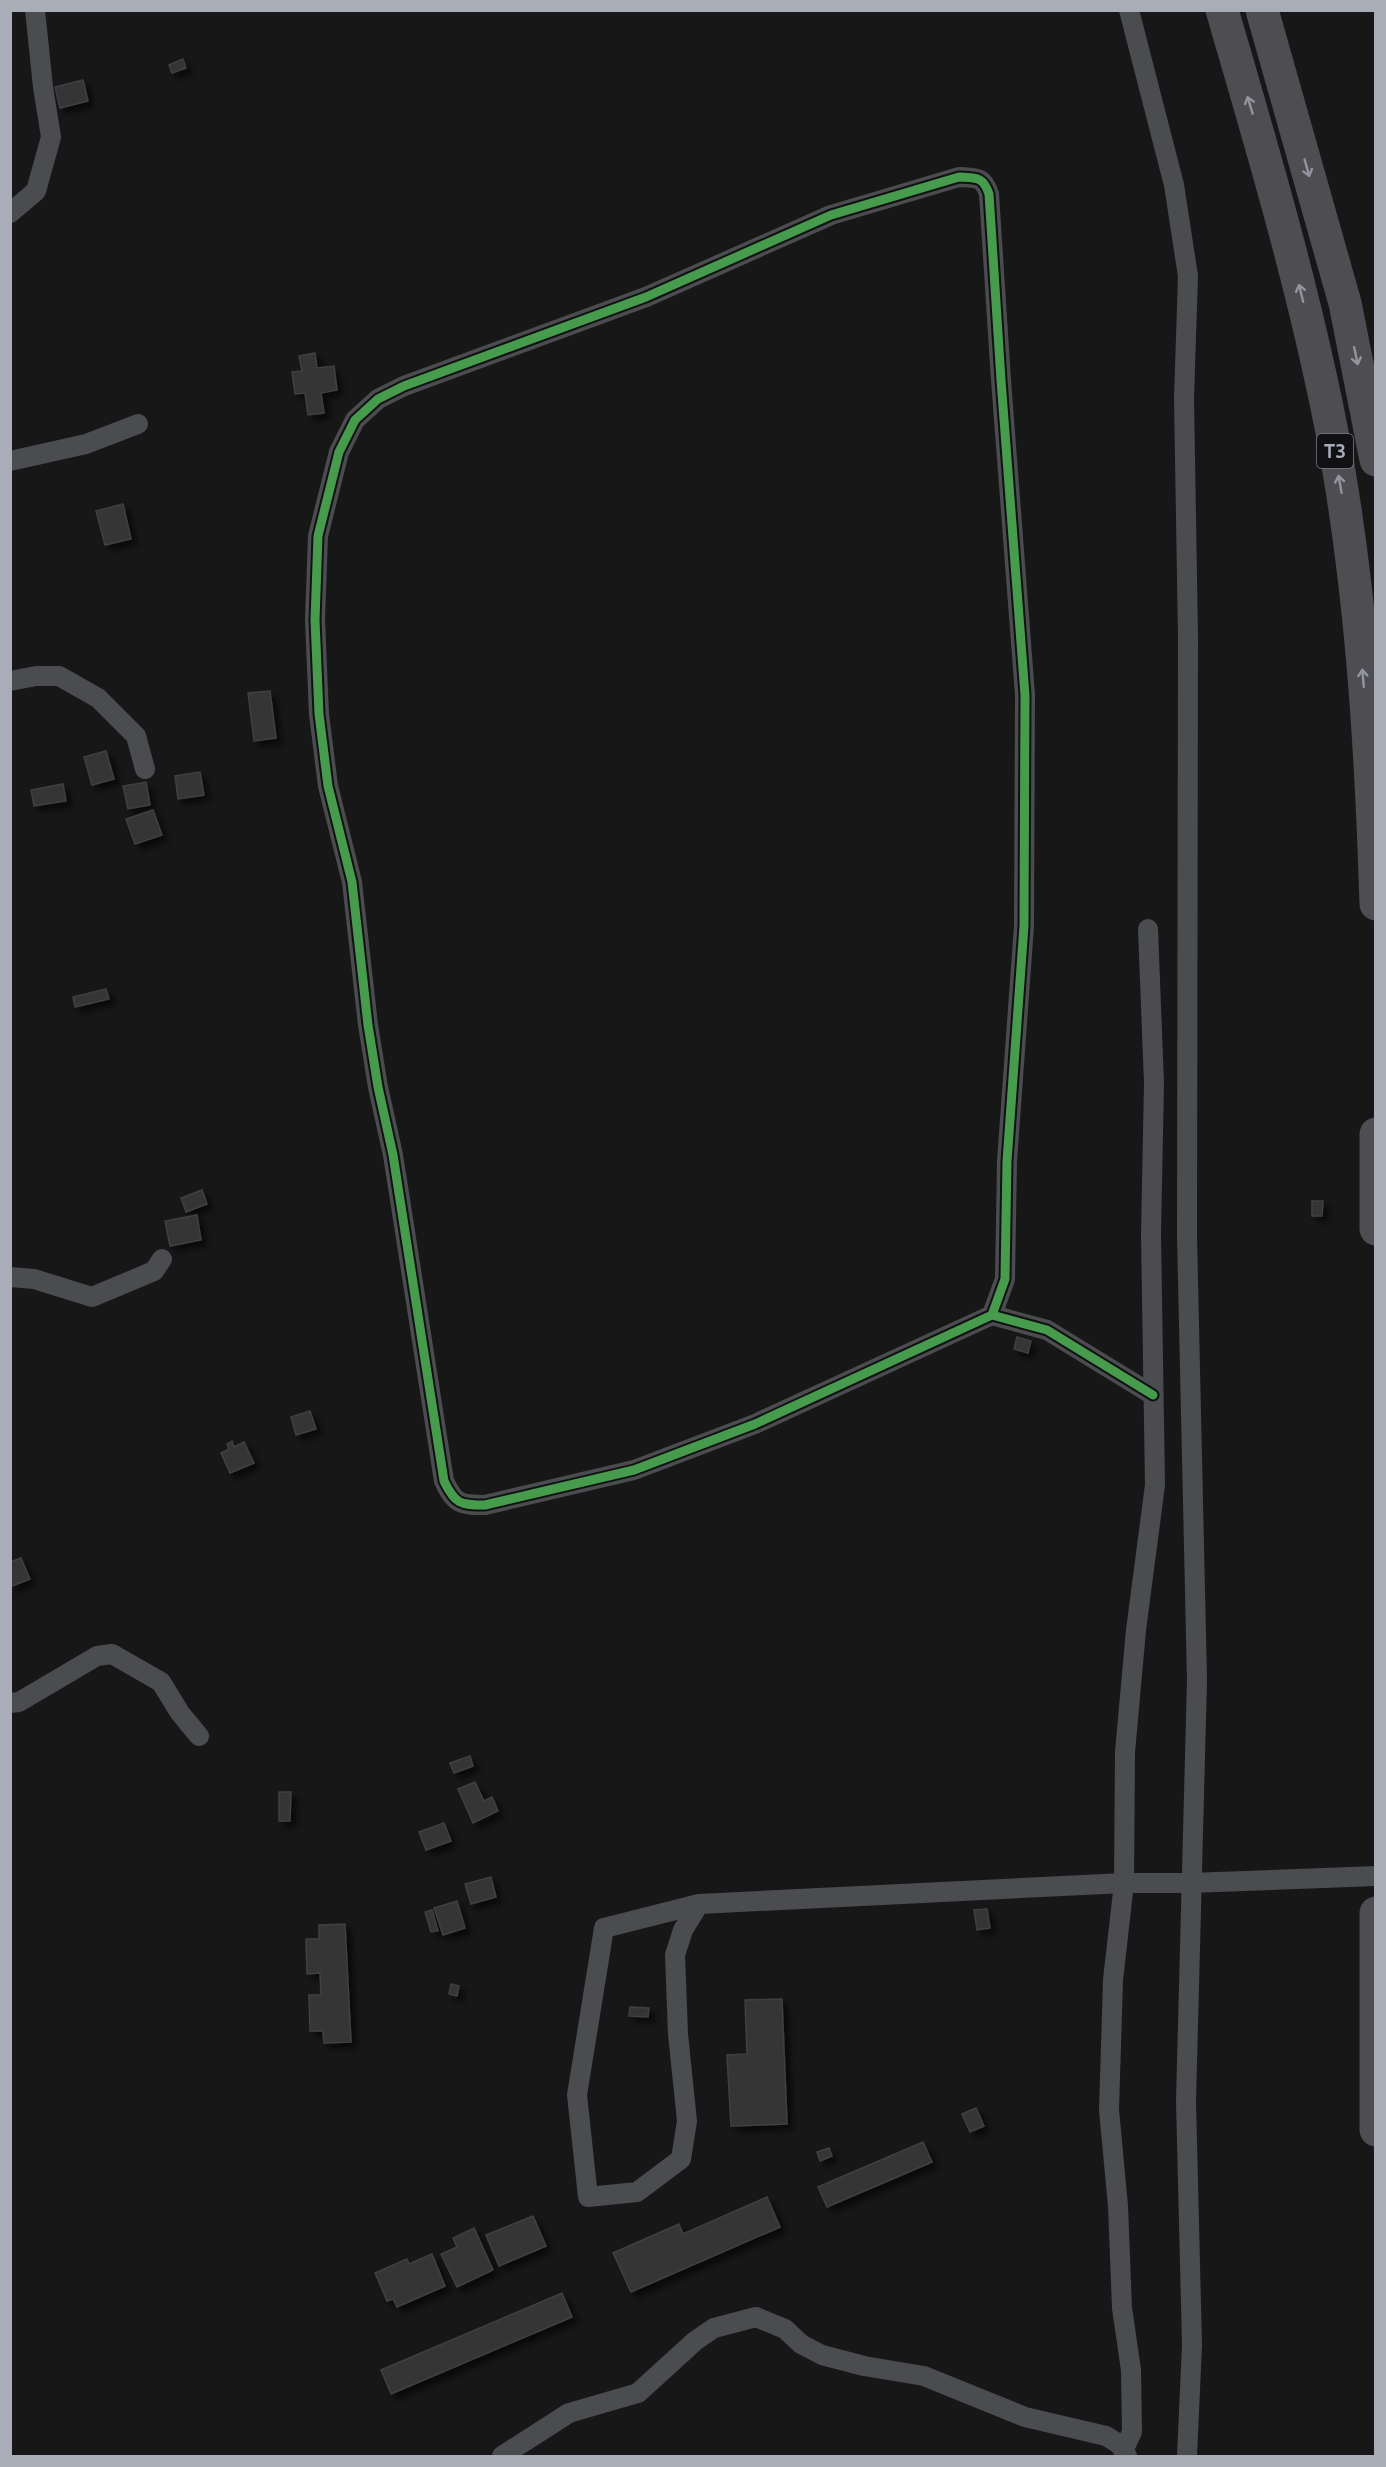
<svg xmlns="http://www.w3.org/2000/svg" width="1386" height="2467" font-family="Cabin,sans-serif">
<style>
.building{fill:#353536;stroke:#3f4043;stroke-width:1.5;filter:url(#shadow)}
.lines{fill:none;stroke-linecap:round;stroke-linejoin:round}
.minor{stroke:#4b4c50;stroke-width:20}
.trunk{stroke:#4e4e52;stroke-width:33}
.cycleway-casing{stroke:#111113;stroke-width:13}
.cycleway{stroke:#469c4c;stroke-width:9}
.oneway{stroke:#92959e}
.labels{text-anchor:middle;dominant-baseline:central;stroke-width:4.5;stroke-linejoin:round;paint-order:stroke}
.shield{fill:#111113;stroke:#7b7e86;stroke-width:1.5}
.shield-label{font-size:20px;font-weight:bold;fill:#a8adb8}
</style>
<defs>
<filter id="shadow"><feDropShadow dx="5.5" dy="5.5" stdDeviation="3" flood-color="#0009"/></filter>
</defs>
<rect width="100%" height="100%" fill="#171717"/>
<!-- building -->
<g class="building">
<path d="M183,59l3,9 -14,5 -3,-8z"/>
<path d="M83,80l5,21 -28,7 -5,-21z"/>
<path d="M315,353l2,15 17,-2 3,24 -16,3 3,20 -16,2 -3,-22 -10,1 -3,-22 10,-1 -3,-15z"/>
<path d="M123,504l8,35 -26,6 -9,-34z"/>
<path d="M270,691l6,47 -22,3 -6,-48z"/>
<path d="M106,751l8,28 -22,6 -8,-28z"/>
<path d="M200,772l4,23 -26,4 -3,-23z"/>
<path d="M146,782l4,23 -22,4 -5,-23z"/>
<path d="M63,784l3,17 -32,5 -3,-16z"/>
<path d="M153,810l9,25 -27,9 -9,-25z"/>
<path d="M106,989l3,10 -34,8 -2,-10z"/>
<path d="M202,1190l5,14 -21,8 -5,-14z"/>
<path d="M1312,1201h11l-1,15h-10z"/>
<path d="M197,1215l4,25 -31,6 -5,-25z"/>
<path d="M1017,1337l14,4 -3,12 -14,-4z"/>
<path d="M310,1411l6,18 -20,6 -5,-18z"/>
<path d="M232,1441l2,6 10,-5 10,21 -24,10 -9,-20 8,-4 -2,-5z"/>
<path d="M21,1558l9,21 -20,8v-25z"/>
<path d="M470,1756l3,10 -19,7 -4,-10z"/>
<path d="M475,1782l9,19 8,-4 6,14 -25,12 -15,-34z"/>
<path d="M279,1792h12l-1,29h-11z"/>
<path d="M444,1823l7,18 -25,9 -7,-18z"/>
<path d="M491,1877l5,20 -25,7 -6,-20z"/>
<path d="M457,1901l8,27 -22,7 -9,-27z"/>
<path d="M987,1909l3,19 -13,2 -3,-20z"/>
<path d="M432,1910l6,21 -7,1 -6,-20z"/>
<path d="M345,1924l6,118 -27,1 -1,-12h-13l-1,-36h12l-1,-22 -13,1 -1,-35h13v-14z"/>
<path d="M451,1984l8,2 -2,10 -8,-2z"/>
<path d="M782,1999l5,125 -56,2 -4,-71 20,-1 -2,-54z"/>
<path d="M630,2007l19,1 -1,9 -19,-1z"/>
<path d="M976,2108l8,18 -14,6 -8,-18z"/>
<path d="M923,2142l9,20 -105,45 -9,-20z"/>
<path d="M829,2148l3,8 -12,5 -3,-9z"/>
<path d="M767,2197l13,30 -149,65 -18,-39 66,-29 4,10z"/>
<path d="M533,2216l13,30 -47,20 -13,-31z"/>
<path d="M474,2228l19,42 -36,17 -16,-33 16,-7 -4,-9z"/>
<path d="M432,2254l13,32 -48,21 -4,-8 -6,2 -12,-28 32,-14 2,5z"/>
<path d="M562,2293l10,24 -181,77 -10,-24z"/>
</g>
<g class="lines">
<!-- minor -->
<g class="minor">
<path d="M1129,10l45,175 14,91 -4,122 4,239 -1,599 10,444 -11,421 6,244 -5,111"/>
<path d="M10,213l26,-22 15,-54 -8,-50 -8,-77"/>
<path d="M10,461l76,-17 52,-20"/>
<path d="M10,681l26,-5h23l39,22 38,38 9,33"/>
<path d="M10,1277l24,2 58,18 62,-26 8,-12"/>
<path d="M992,1315l13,-36 2,-118 17,-235 1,-231 -24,-315 -12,-186c-6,-18 -13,-16 -30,-17l-128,38 -185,82 -242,89 -26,13 -23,21 -16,32 -21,84 -3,84 4,94 9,72 24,96 16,143 10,62 15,68 51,326c11,23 16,24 41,24l149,-35 121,-46 237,-109 55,15 106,65"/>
<path d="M10,1703l9,-1 78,-46 15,-2 49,28 19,31 19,23"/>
<path d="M699,1904l-16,26 -8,25 3,79 9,87 -6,38 -44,33 -49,5 -11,-102 27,-167 95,-24 425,-21h66l186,-7"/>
<path d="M1124,2449l8,-17 -1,-62 -9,-62 -4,-102 -9,-96 4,-130 11,-97 1,-131 11,-122 19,-145 -4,-251 3,-151 -6,-154"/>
<path d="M502,2456l67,-43 69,-20 57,-52 19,-13 42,-11 29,12 16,15 21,11 42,11 60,10 101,41 81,19 13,8 8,12"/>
</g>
<!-- trunk -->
<g class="trunk">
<path d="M1222,10c40,137 80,272 108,412 31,158 41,321 46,482"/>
<path d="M1262,10l83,293 31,157"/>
<path d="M1376,1134v95"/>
<path d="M1376,1913v217"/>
</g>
<!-- cycleway casing -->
<g class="cycleway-casing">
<path id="cycleway" d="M992,1315l13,-36 2,-118 17,-235 1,-231 -24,-315 -12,-186c-6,-18 -13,-16 -30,-17l-128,38 -185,82 -242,89 -26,13 -23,21 -16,32 -21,84 -3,84 4,94 9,72 24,96 16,143 10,62 15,68 51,326c11,23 16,24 41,24l149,-35 121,-46 237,-109 55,15 106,65"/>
</g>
<!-- cycleway -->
<use href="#cycleway" class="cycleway"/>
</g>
<!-- one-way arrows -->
<defs><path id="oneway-shaft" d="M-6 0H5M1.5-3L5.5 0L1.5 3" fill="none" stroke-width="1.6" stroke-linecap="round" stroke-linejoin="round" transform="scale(1.5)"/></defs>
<g class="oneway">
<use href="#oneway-shaft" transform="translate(1250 105) rotate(-107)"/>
<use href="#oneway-shaft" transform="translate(1307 168) rotate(74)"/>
<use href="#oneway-shaft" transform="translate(1301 293) rotate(-104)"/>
<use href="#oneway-shaft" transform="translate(1356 356) rotate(78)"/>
<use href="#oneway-shaft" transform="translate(1340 484) rotate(-100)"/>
<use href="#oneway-shaft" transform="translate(1363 678) rotate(-95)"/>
</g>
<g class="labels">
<!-- shield labels -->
<rect class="shield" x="1317" y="434" width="36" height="34" rx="4.5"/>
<g class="shield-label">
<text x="1335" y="451">T3</text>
</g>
</g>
<!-- border -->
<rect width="1386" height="2467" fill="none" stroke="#a8adb8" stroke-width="24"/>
</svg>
